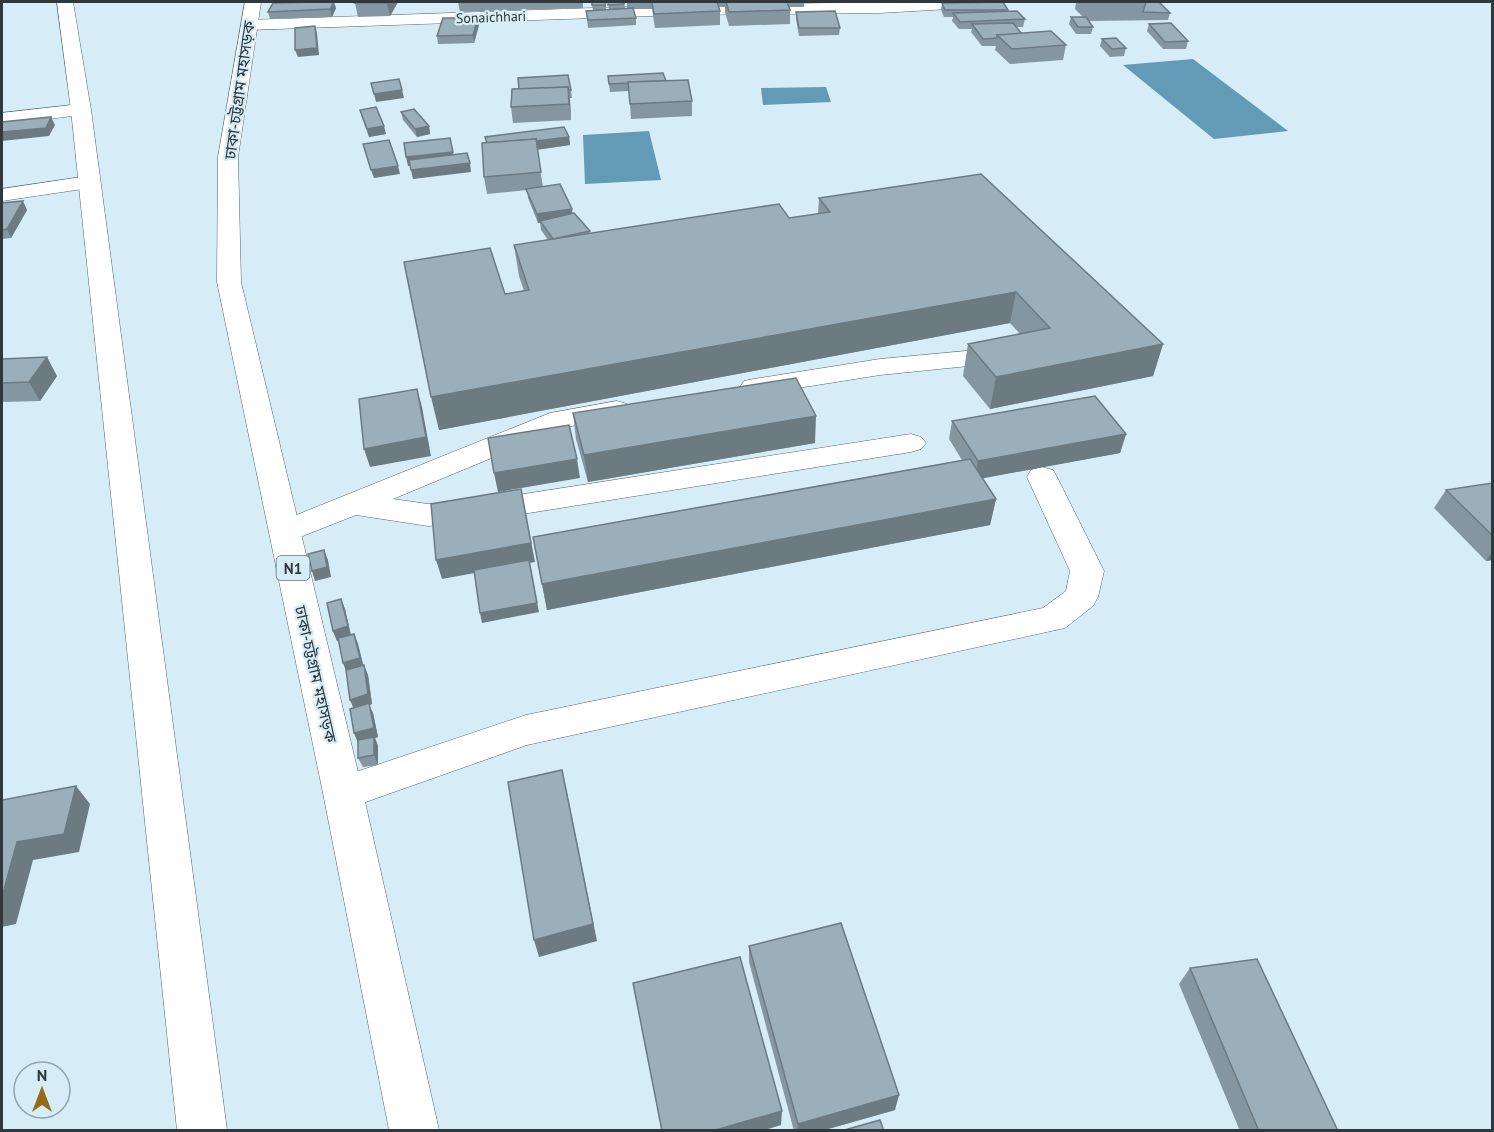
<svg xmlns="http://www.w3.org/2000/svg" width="1494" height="1132" font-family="'PT Sans','Noto Sans Bengali',sans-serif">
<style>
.water{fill:#639ab5}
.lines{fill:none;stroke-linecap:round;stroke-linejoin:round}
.minor-casing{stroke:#51646e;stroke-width:1}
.highway-casing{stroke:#51646e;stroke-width:1}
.minor{fill:#fff;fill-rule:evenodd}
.highway{fill:#fff;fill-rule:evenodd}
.wall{fill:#8496a0}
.shaded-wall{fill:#6c7a82}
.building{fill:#9aafba;stroke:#6c7a82;stroke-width:1.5}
.labels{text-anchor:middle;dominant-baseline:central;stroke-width:4.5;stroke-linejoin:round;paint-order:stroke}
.far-street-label{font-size:14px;fill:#2f383c;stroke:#d6ecf7}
.shield{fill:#d6ecf7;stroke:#616e74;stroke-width:1.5}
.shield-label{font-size:15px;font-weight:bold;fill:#2f383c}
.street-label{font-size:16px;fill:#2f383c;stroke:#d6ecf7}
</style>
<rect width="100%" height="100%" fill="#d6ecf7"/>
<!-- water -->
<g class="water">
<path d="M1193,59l95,72 -74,8 -91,-74z"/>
<path d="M826,87l5,15 -68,3 -2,-17z"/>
<path d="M649,131l12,49 -76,4 -2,-49z"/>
</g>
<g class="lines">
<!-- minor casing -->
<g class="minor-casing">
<g id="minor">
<path d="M910,2h83l-8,5 -106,6 -199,2 -431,15 -8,-5 8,-5 431,-15z"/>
<path d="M81,104l7,2 3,4 -3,4 -86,11v-12z"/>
<path d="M88,176l8,1 3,5 -3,5 -94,14v-12z"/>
<path d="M1009,347l9,2 4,6 -4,6 -138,14 -126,20 -10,-2 -4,-6 4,-6 10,-2 126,-20z"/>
<path d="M617,401l10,3 4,6 -4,6 -61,11 -173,72 35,5 57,-4 426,-66 10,3 5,6 -5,6 -10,3 -426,68 -57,6 -72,-11 -71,28 -11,-3 -5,-8 5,-8 276,-111z"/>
<path d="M1042,467l11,3 4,7 47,94 -6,26 -5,9 -28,22 -538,117 -184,65 -14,-5 -6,-12 6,-12 197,-66 517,-107 23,-17 4,-20 -43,-94 4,-7z"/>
</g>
</g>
<!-- highway casing -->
<g class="highway-casing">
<g id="highway">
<path d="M57,2h16l18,108 136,1020h-50l-106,-1020z"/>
<path d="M245,2h16l-23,155 3,125 122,511 76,337h-50l-66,-337 -106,-511 1,-125z"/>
</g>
</g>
<!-- minor -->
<use href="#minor" class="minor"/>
<!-- highway -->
<use href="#highway" class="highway"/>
</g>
<!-- wall -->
<g class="wall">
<path d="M356,2h42l-8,14 -32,1 -3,-14z"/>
<path d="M458,2h125v6l-123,4z"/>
<path d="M591,2h15v7h3l-1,-7h16l1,6h2v-6h177v5h-15l1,3v14l-61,2 -4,-14v-5h-6l1,4v14l-65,3 -3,-19h-19l3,9v7l-48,3 -2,-17 7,-1z"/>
<path d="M1076,2h83l11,11 -2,7 -79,1 4,6 -2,7h-15l-7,-10 2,-7h12l-8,-8z"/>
<path d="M942,3l66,7 -1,1 18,8 -2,8h-7l6,7 44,11 -3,15 -53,4 -15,-14 1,-4h-14l-11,-14 1,-3h-13l-7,-8 1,-4h-9l-3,-7z"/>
<path d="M336,8l-4,9 -62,2 -2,-7z"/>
<path d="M796,12l44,16 -1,7 -40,1 -3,-17z"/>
<path d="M1149,24l39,17 -2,8h-23l-16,-18z"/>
<path d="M479,25l-5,18 -36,1 -1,-8z"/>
<path d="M1102,39l24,9 -2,8 -14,1 -10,-11z"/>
<path d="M608,76l58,5 26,20v15l-61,3 -2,-28 -19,1z"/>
<path d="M512,89l59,1 1,8h-2l1,22 -58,3 -2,-16z"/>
<path d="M360,110l26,24 -17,3 -7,-19z"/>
<path d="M401,112l28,14 1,8 -13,3 -14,-17z"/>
<path d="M485,137h84l1,8 -33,5 6,37 29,27 18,19 199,-15 29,-4 1,-16 344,146 -10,32 -163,33 -27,-33 5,-32 52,-10 -10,-11 -571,107 66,-136 19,-3 -5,-15 -5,-31 34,-5 -7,-10 -1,-8 -2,1 -10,-25 -1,-8 -40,4 -3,-17 2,-34z"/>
<path d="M2,203l25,7 -16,28 -9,1z"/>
<path d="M2,359l55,17 -17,25 -38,1z"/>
<path d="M573,413l242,30 -227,39 -12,-43z"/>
<path d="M952,421l174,13 -6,19 -138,25 14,21 -6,26 -443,85 -14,-73 429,-77 -13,-21z"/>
<path d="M1492,483v77l-6,1 -52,-53 12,-18z"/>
<path d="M341,599l4,10 6,26 3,-1 4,10 5,21 5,10 4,29 -3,1 4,8 5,24 -3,1 3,8v19l-15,2 -5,-9v-15l-5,-35 -7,-37 -7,-31 -2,1 -4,-10z"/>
<path d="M749,946l146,164 -74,21h-27l-45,-169z"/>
<path d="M1190,968l148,163h-98l-61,-147z"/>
</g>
<!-- shaded-wall -->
<g class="shaded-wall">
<path d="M334,2l2,6 -4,9 -2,-8z"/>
<path d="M388,2h10l-8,14 -3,-13z"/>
<path d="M478,18l1,7 -5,18 -1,-8z"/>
<path d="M315,26l2,7 2,22 -21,2 -3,-7z"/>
<path d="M568,87l2,15 1,18 -2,-16z"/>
<path d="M402,90l2,8 -28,4 -2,-8z"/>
<path d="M51,117l4,8 -6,11 -47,5v-9z"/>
<path d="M384,126l2,8 -17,3 -2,-8z"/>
<path d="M429,126l1,8 -13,3 -2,-8z"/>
<path d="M569,137l1,8 -80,11 -1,-8z"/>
<path d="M453,152l1,8 -46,6 -2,-9z"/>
<path d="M470,163l1,9 -58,7 -2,-9z"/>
<path d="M398,166l2,8 -26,4 -3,-8z"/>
<path d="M23,201l4,9 -16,28 -4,-9z"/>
<path d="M572,209l1,9 -35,5 -1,-9z"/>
<path d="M1016,292l-6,31 -571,107 -8,-33z"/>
<path d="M1163,344l-10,32 -163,33 6,-32z"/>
<path d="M47,357l10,19 -17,25 -11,-19z"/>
<path d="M417,389l5,18 9,49 -61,11 -6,-18z"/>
<path d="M816,416l-1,27 -227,39 -4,-27z"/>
<path d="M1126,434l-6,19 -146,27 4,-19z"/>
<path d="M577,459l3,19 -82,14 -4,-19z"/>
<path d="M521,489l14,73 -6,1 10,49 -57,11 -2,-10 49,-50 -87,16 -6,-19z"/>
<path d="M996,499l-6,26 -443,85 -5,-26z"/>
<path d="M324,550l4,10 3,17 -16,4 -3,-10z"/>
<path d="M1492,552v8l-6,1z"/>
<path d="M341,599l4,10 6,27 -14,5 -4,-10z"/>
<path d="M354,634l4,10 6,24 -17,5 -4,-10z"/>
<path d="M364,665l4,10 4,29 -3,1 4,8 5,24 -3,1 3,8v19l-4,-10 -16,-12 -4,-10v-24l-4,-9z"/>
<path d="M76,786l14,18 -11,48 -46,8 -17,64 -14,3v-30l15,-55z"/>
<path d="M566,788l31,153 -58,16 -5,-17z"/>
<path d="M899,1095l-4,15 -74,21h-24l1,-7z"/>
<path d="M782,1111l-1,14 -19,6h-50z"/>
</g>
<!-- building -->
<g class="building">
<path d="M314,2h20l-4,7 -62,3 5,-9z"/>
<path d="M356,2h32l-1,1h-32z"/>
<rect x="592" y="2" width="13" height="3"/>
<path d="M608,2h16v2l-16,1z"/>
<path d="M652,2h65l3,9 -66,3z"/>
<path d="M726,2h61l3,8 -61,2z"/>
<path d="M1003,2l5,8h-63l-3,-7z"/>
<path d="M1146,2h13l11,11 -27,-1z"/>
<path d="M633,8l3,10 -48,2 -2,-9z"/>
<path d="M835,11l5,17h-41l-3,-16z"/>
<path d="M1017,11l8,8 -65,3 -7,-9z"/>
<path d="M1071,17h15l7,10h-15z"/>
<path d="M443,18h35l-5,17 -36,1z"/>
<path d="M1013,23l9,11 -25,1v3l-14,1 -11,-15z"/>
<path d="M1171,23l17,18 -23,1 -16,-18z"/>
<path d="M315,26l2,22 -22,2v-22z"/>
<path d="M1051,31l15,14 -54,4 -15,-14z"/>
<path d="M1116,38l10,10 -14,1 -10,-10z"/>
<path d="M663,73l3,8 -38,1v1l-19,1 -1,-8z"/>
<path d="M568,75l3,15h-3v-3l-49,2 -1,-11z"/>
<path d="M399,79l3,11 -28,4 -3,-11z"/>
<path d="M688,80l4,21 -62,3 -2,-22z"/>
<path d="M568,87l1,17 -58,3 1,-18z"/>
<path d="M376,107l8,19 -17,3 -7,-19z"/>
<path d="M414,109l15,17 -14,3 -14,-17z"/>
<path d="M51,117l-5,11 -44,4v-10z"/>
<path d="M564,127l5,10 -33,4v-2l-49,4 -2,-6z"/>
<path d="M450,138l3,14 -47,5 -2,-14z"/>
<path d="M536,139l5,33 -57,5 -2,-34z"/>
<path d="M389,140l9,26 -27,4 -8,-26z"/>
<path d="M467,153l3,10 -59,7 -2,-10z"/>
<path d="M981,174l182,170 -167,33 -28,-33 82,-16 -34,-36 -585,105 -27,-135 86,-14 15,46 24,-4 -15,-45 265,-41 10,14 41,-6 -11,-14z"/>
<path d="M560,184l12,25 -35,5 -11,-25z"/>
<path d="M23,201l-16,28 -5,1v-27z"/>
<path d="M574,213l16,18 -37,8 -13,-18z"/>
<path d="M47,357l-18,25 -27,1v-24z"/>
<path d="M796,378l20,38 -232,39 -11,-42z"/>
<path d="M417,389l9,48 -62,12 -5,-50z"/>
<path d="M1095,396l31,38 -148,27 -26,-40z"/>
<path d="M569,425l8,34 -83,14 -6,-35z"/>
<path d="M970,459l26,40 -454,85 -9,-47z"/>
<path d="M1492,483v52l-46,-45z"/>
<path d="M521,489l10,54 -95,17 -5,-56z"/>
<path d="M324,550l3,17 -15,4 -4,-17z"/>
<path d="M529,560l8,43 -57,10 -6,-43z"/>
<path d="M341,599l7,27 -15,5 -6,-28z"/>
<path d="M354,634l6,24 -17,5 -5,-25z"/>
<path d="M364,665l4,29 -18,6 -4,-30z"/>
<path d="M369,703l5,25 -20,5 -4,-24z"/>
<path d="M374,737v18l-16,3v-18z"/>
<path d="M562,770l31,154 -59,16 -26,-158z"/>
<path d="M76,786l-12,48 -47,8 -15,55v-97z"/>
<path d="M841,923l58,172 -101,29 -49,-178z"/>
<path d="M740,957l42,154 -70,20h-50l-29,-148z"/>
<path d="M1257,959l81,172h-79l-69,-163z"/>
<path d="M880,1120l4,11h-43z"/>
</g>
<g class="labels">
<!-- far-street labels -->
<g class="far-street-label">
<text transform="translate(491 17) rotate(-2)">Sonaichhari</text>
</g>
<!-- shield labels -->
<rect class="shield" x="276.5" y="556" width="33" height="24" rx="4.5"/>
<g class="shield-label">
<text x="293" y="568">N1</text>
</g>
<!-- street labels -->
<g class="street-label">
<text transform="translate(239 90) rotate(-82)">ঢাকা-চট্টগ্রাম মহাসড়ক</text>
<text transform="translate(316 674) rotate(77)">ঢাকা-চট্টগ্রাম মহাসড়ক</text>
</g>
</g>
<!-- border -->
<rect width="1494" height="1132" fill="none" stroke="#2f383c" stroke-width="6"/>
<!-- north arrow -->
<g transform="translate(42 1090)"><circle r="28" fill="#d6ecf7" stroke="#93a4ac" stroke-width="1.5"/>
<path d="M0-4.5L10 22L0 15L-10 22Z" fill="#946c16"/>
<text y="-9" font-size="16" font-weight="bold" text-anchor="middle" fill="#2f383c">N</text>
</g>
</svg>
